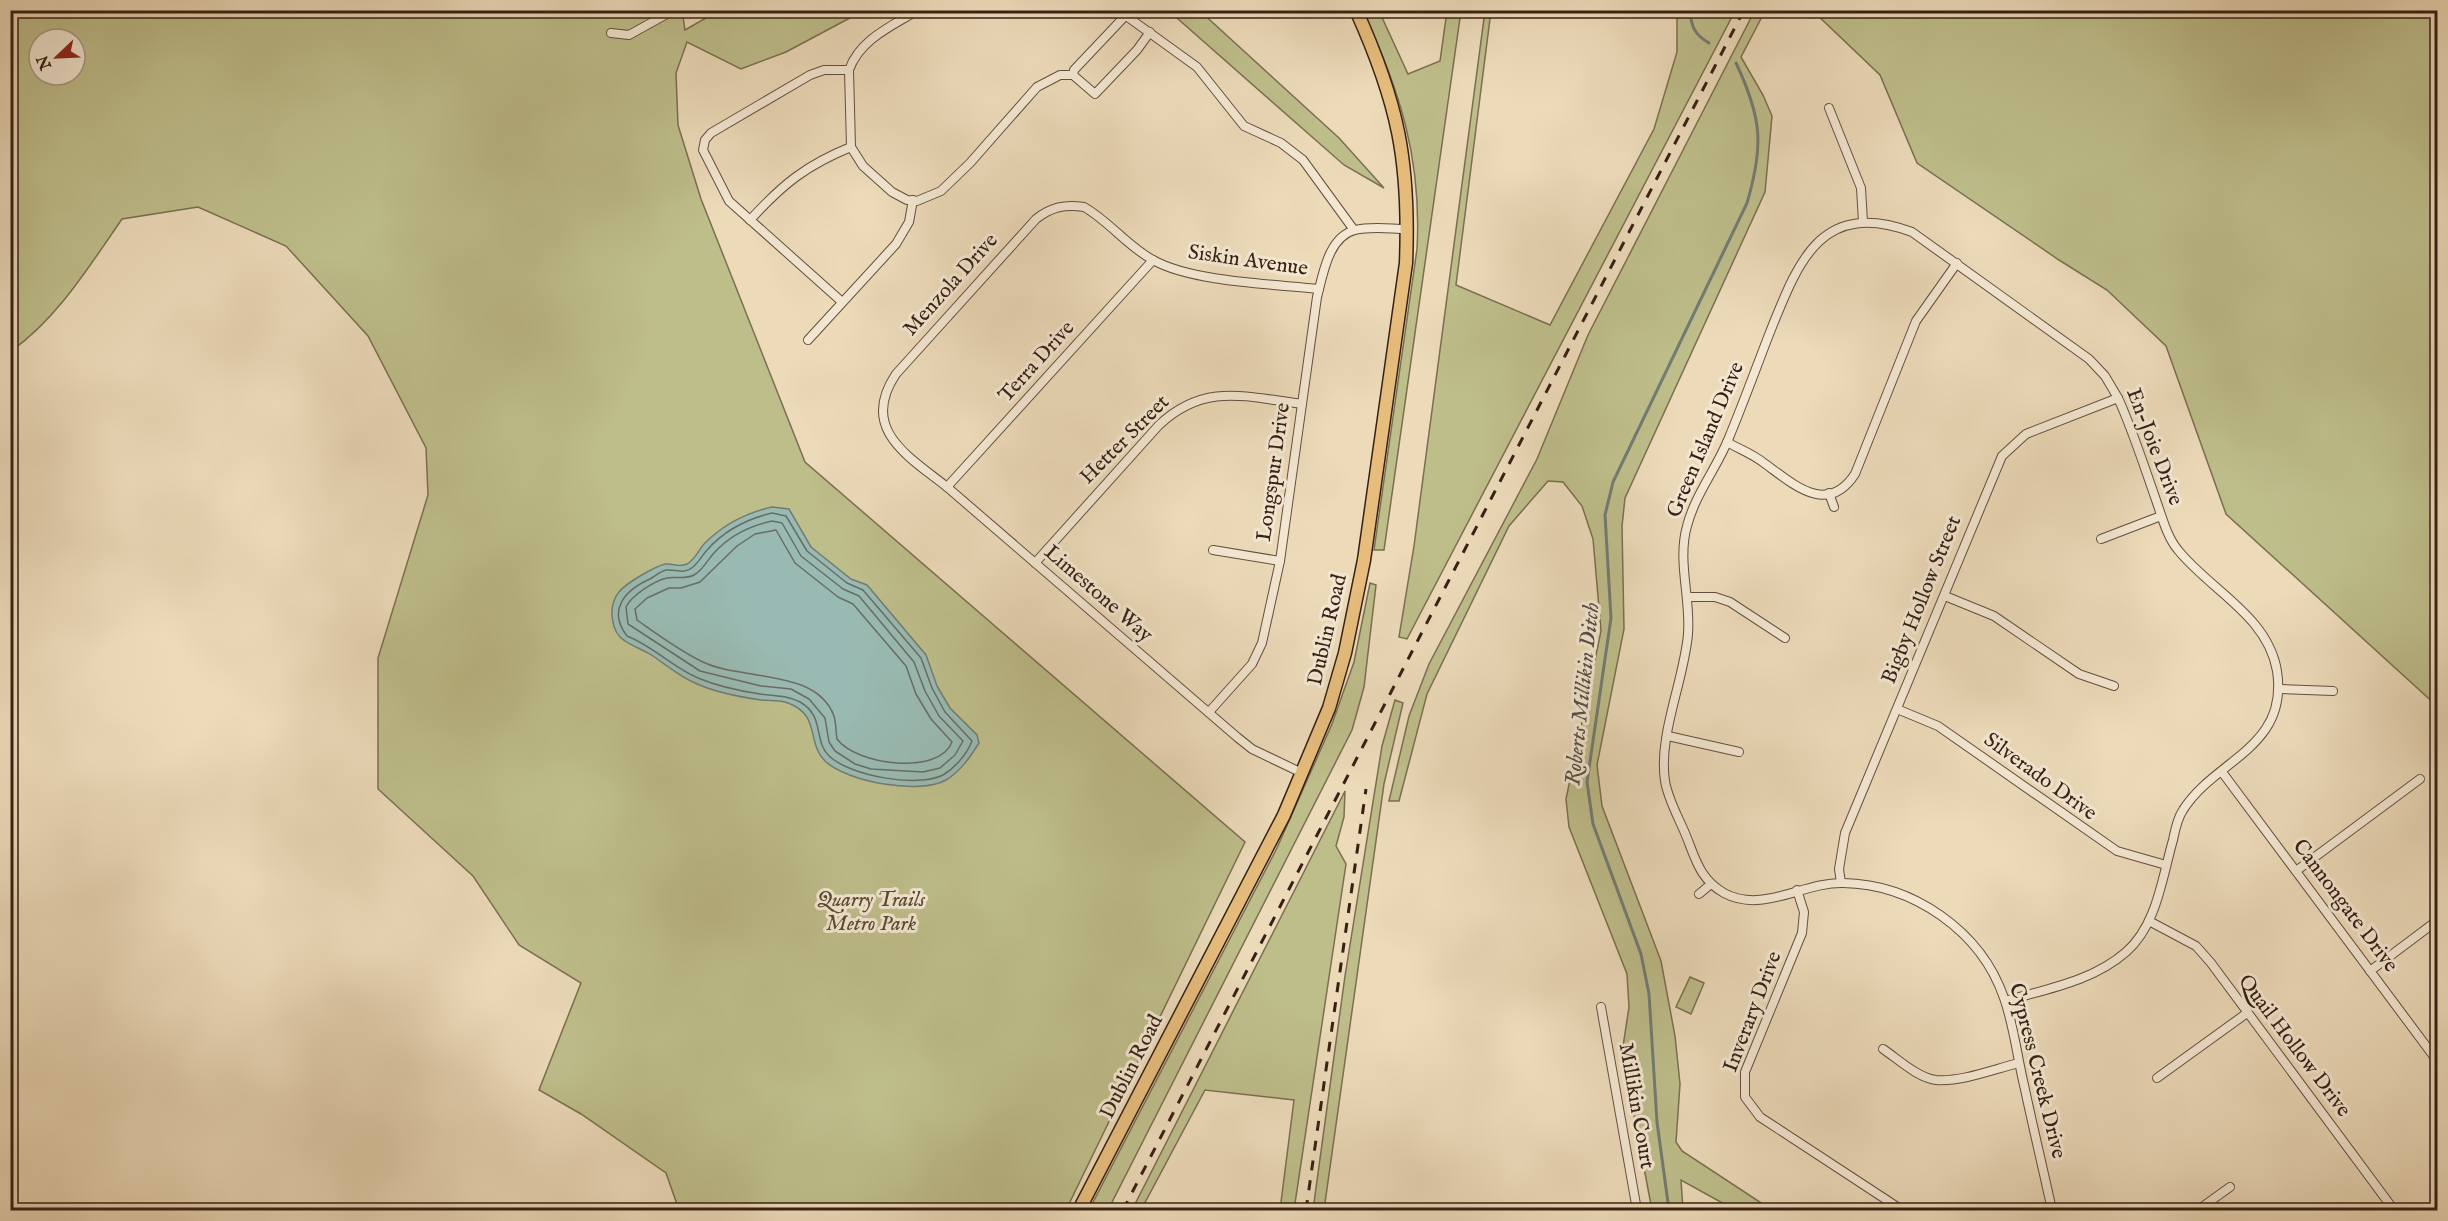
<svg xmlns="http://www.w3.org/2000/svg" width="2448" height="1221" font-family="'IM FELL English',serif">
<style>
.green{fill:#bebe8b;stroke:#7a6f50;stroke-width:1.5;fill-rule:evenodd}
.water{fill:#99bab2;stroke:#727c73;stroke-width:1.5}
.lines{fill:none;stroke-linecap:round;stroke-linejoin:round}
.shore{stroke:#686d64;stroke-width:1.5}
.stream{stroke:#727c73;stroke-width:3}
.minor-casing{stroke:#644e3e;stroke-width:10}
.primary-casing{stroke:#372015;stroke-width:15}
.minor{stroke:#f3e7d2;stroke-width:8}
.primary{stroke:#e6bd7c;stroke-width:12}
.rail{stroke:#372015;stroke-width:3;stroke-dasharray:10 10;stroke-linecap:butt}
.labels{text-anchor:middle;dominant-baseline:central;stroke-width:6;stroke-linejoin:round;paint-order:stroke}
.street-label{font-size:21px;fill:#372015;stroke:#f3e7d2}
.park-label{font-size:21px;font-style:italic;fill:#594832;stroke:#f3e7d2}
.water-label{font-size:22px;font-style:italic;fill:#544e44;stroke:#f3e7d2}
</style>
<rect width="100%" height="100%" fill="#ecdab9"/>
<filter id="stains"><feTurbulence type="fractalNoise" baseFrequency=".00333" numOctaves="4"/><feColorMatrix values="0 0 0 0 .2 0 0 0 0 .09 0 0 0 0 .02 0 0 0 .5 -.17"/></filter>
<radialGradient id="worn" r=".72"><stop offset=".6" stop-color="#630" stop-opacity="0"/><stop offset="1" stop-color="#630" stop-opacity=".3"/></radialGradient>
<!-- green -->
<g class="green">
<path d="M682,10l3,20 33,-19h145l-77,41 -45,17 -54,-27 -11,31 2,52 23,74 104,263 440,380 -179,368h-387l-13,-37 -85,-59 -42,-24 42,-107 -62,-38 -46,-69 -95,-87v-131l50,-163 -2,-47 -58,-112 -82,-90 -88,-39 -76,12c-32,46 -65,100 -111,132v-340zM39,39h36v36h-36z"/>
<path d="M1755,10l10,1 -24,46 22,38 9,21 -7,76 -140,306 -3,28 2,103 -27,136 5,41 59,155 14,75 5,48 -4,58 6,9 90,59h-37l-54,-30 2,30h-31l-30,-157 7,-46 -2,-33 -58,-147 -3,-28 35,-168 -8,-92 -11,-33 -19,-24 -15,-1 -39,45 -82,168 -28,107h-10l20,-85 20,-52 108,-205 51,-124z"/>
<path d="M1169,11h31l139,127 45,50 -40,-23z"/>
<path d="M1363,11h16l29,63 32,-13 7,-50h14l-77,539h-10l43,-301c5,-89 -17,-159 -54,-238z"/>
<path d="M1485,11h6l-35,274 94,40 104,-196 23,-77v-41h58l-328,628 -8,-2 15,-91z"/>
<path d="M1813,11h624v695l-211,-192 -60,-168 -59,-56 -48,-30 -142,-97 -37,-88z"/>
<path d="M1370,583l6,2 -12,102 -12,43 -244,480h-19l188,-362 55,-124 22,-62z"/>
<path d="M1395,700l8,3 -19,81 -60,426h-11l32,-234 37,-230z"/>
<path d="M1345,791l-1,26 -8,29 10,18 -52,346h-14l14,-110 -89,-10 -64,120h-9z"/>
<path d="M1690,977l14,6 -13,31 -15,-7z"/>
</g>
<!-- water -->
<path class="water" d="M772,507l17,2 22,38 40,32 16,6 59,70 11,31 13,22 27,27 2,8c-9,14 -18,28 -33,37 -26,15 -99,2 -121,-19 -19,-19 -4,-46 -37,-58 -8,-3 -18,-2 -27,-3 -21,-3 -47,-8 -66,-17 -15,-6 -29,-18 -42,-27 -9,-6 -19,-9 -28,-15 -15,-9 -17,-36 -6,-49 7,-9 35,-25 46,-28 8,-1 14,4 22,0 8,-4 12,-15 18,-21 19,-19 41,-30 67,-36z"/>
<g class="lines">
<!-- shore -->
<g class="shore">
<path d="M772,513l14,3 21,35 40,32 16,7 58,68 11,30 13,24 27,29c-5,13 -17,27 -29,34 -25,13 -93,1 -114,-19 -16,-16 -4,-40 -29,-54 -13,-7 -25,-6 -40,-8 -20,-3 -43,-8 -62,-16 -26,-11 -45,-32 -71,-42 -20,-26 -2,-46 23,-57 5,-3 11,-8 16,-9 10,-1 18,5 27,-3 6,-5 10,-13 15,-18 17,-19 39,-30 64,-36z"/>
<path d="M772,521l10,2 19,33 42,33 16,7 55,66 11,29 14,25 24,25 -8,14 -15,13 -17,4 -52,-3 -16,-5 -20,-13 -6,-9 -4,-24 -16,-19 -18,-10 -30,-3 -61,-15 -72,-47 -2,-17c6,-12 28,-26 41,-29 9,-2 18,2 27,-3 8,-4 13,-14 19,-21 15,-17 36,-28 59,-33z"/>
<path d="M776,530l19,33 43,34 15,7 53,62 10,28 15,25 21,23c-13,34 -96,23 -115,-3 -1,-7 -1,-16 -3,-23 -18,-48 -92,-35 -131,-54 -23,-11 -46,-28 -66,-42l-2,-11 12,-11 22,-10h12l19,-6 37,-36 18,-12z"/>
</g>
<!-- stream -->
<g class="stream">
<path d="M1690,10c1,17 5,25 19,33"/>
<path d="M1669,1210l-12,-88 -8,-128 -8,-40 -48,-130 -6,-42 24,-164 -6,-103 8,-33 134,-279c17,-58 15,-85 -11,-140"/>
</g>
<!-- minor casing -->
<g class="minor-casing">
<g id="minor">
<path d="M918,10c-26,16 -58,29 -69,60l2,77 12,19 29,26 15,8 10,1 24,-10 29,-28 67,-76 23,-12h13"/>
<path d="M1118,10l79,57 47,59 37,17 22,17 51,70"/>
<path d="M1126,15l-52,55 -1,5 22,19 42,-44 13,-18"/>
<path d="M611,33l18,2 45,-25"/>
<path d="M1829,108l32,80 2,34"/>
<path d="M750,220c32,-35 56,-55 101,-73"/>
<path d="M841,301l-112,-100 -26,-51 2,-10 6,-7 99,-58 14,-5h25"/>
<path d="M808,340l88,-96 13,-22 4,-22"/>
<path d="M1727,442c12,7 26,12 37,21 28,20 63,54 91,11l61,-153 41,-58"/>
<path d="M947,487l206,-227"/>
<path d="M1829,493l5,14"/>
<path d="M2101,539l60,-23"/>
<path d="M1213,550l67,11"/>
<path d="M1035,563l124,-138c46,-43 87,-28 143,-21"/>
<path d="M1945,596l49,20 85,58 35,12"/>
<path d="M1687,597h28l15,5 55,36"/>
<path d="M2278,689l55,2"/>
<path d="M1897,709l41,17 179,125 49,14"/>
<path d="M1209,712l43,-48 10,-21 18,-82 37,-264c6,-22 11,-60 38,-67 16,-4 36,-1 52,-1"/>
<path d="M1668,736l71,16"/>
<path d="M2222,772l216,290"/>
<path d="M1302,773l-50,-24 -15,-12 -290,-250c-39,-31 -88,-58 -51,-113l140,-155c15,-12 29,-15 48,-12 25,14 43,39 69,53 39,22 120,24 166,29"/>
<path d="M2296,871l124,-92"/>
<path d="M1841,883l-2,-14 6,-36 157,-377 24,-22 92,-36"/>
<path d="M1797,890l7,22 -2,21 -57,139v25l15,20 142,93"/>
<path d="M1699,894l12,-10"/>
<path d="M2149,921l47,25 15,17 183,247"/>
<path d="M2370,971l68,-51"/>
<path d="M2005,1001c42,-12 88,-20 121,-49 31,-27 36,-74 47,-112 2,-10 4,-21 10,-30 31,-50 106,-62 94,-139 -9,-55 -67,-81 -99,-121 -11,-13 -16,-33 -22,-50 -12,-34 -23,-69 -38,-102l-13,-22 -16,-17 -177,-127c-91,-33 -113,28 -142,100 -14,36 -27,72 -42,108 -12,29 -33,55 -41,86 -10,35 4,73 1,108 -4,47 -30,101 -23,147 3,19 15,39 22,57 9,23 14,42 37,55 39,21 79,-11 119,-10 70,1 138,48 161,115 10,28 13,58 20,87 9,42 19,84 28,125"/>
<path d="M1601,1007l36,203"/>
<path d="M1883,1049c15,10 35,29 53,31 26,2 58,-11 83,-17"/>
<path d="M2157,1078l90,-65"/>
<path d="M2198,1210l32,-23"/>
</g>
</g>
<!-- primary casing -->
<g class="primary-casing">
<path id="primary" d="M1079,1210l205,-395 45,-107 16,-55 19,-93 42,-297c4,-102 -8,-160 -50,-253"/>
</g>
<!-- minor -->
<use href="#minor" class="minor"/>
<!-- primary -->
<use href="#primary" class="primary"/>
<!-- rail -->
<g class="rail">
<path d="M1123,1210l621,-1200"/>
<path d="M1306,1210l60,-421"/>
</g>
</g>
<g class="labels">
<!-- street labels -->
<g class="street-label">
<text transform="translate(1248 261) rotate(8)">Siskin Avenue</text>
<text transform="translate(951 285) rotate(-48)">Menzola Drive</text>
<text transform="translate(1037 362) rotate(-48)">Terra Drive</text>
<text transform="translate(1125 440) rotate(-45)">Hetter Street</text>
<text transform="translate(1706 440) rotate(-67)">Green Island Drive</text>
<text transform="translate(2154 447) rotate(69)">En-Joie Drive</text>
<text transform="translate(1274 472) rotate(-82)">Longspur Drive</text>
<text transform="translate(1098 594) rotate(41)">Limestone Way</text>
<text transform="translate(1922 600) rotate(-68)">Bigby Hollow Street</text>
<text transform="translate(1328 630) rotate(-77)">Dublin Road</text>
<text transform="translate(2040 777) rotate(36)">Silverado Drive</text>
<text transform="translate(2345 906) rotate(53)">Cannongate Drive</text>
<text transform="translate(1753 1012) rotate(-69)">Inverary Drive</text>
<text transform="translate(2294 1046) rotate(53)">Quail Hollow Drive</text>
<text transform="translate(1132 1067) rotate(-63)">Dublin Road</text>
<text transform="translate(2037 1071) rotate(76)">Cypress Creek Drive</text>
<text transform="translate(1636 1106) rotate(80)">Millikin Court</text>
</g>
<!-- park labels -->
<g class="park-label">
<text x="871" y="900">Quarry Trails<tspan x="871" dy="24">Metro Park</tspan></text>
</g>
<!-- water labels -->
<g class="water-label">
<text transform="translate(1583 694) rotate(-84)">Roberts Millikin Ditch</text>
</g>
</g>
<!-- margin -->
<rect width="2448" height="1221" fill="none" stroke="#ecdab9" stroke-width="36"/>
<rect x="12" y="12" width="2424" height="1197" fill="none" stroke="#372015" stroke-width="3"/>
<rect x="18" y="18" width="2412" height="1185" fill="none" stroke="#372015" stroke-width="1.5"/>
<!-- north arrow -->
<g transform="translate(57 57) rotate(247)"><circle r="28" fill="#f3e7d2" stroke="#a89786" stroke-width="1.5"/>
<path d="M0-4.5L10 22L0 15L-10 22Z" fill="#8f2418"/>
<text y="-9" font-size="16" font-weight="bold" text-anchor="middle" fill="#372015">N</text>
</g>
<rect width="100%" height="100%" filter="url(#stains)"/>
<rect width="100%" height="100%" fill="url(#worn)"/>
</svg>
